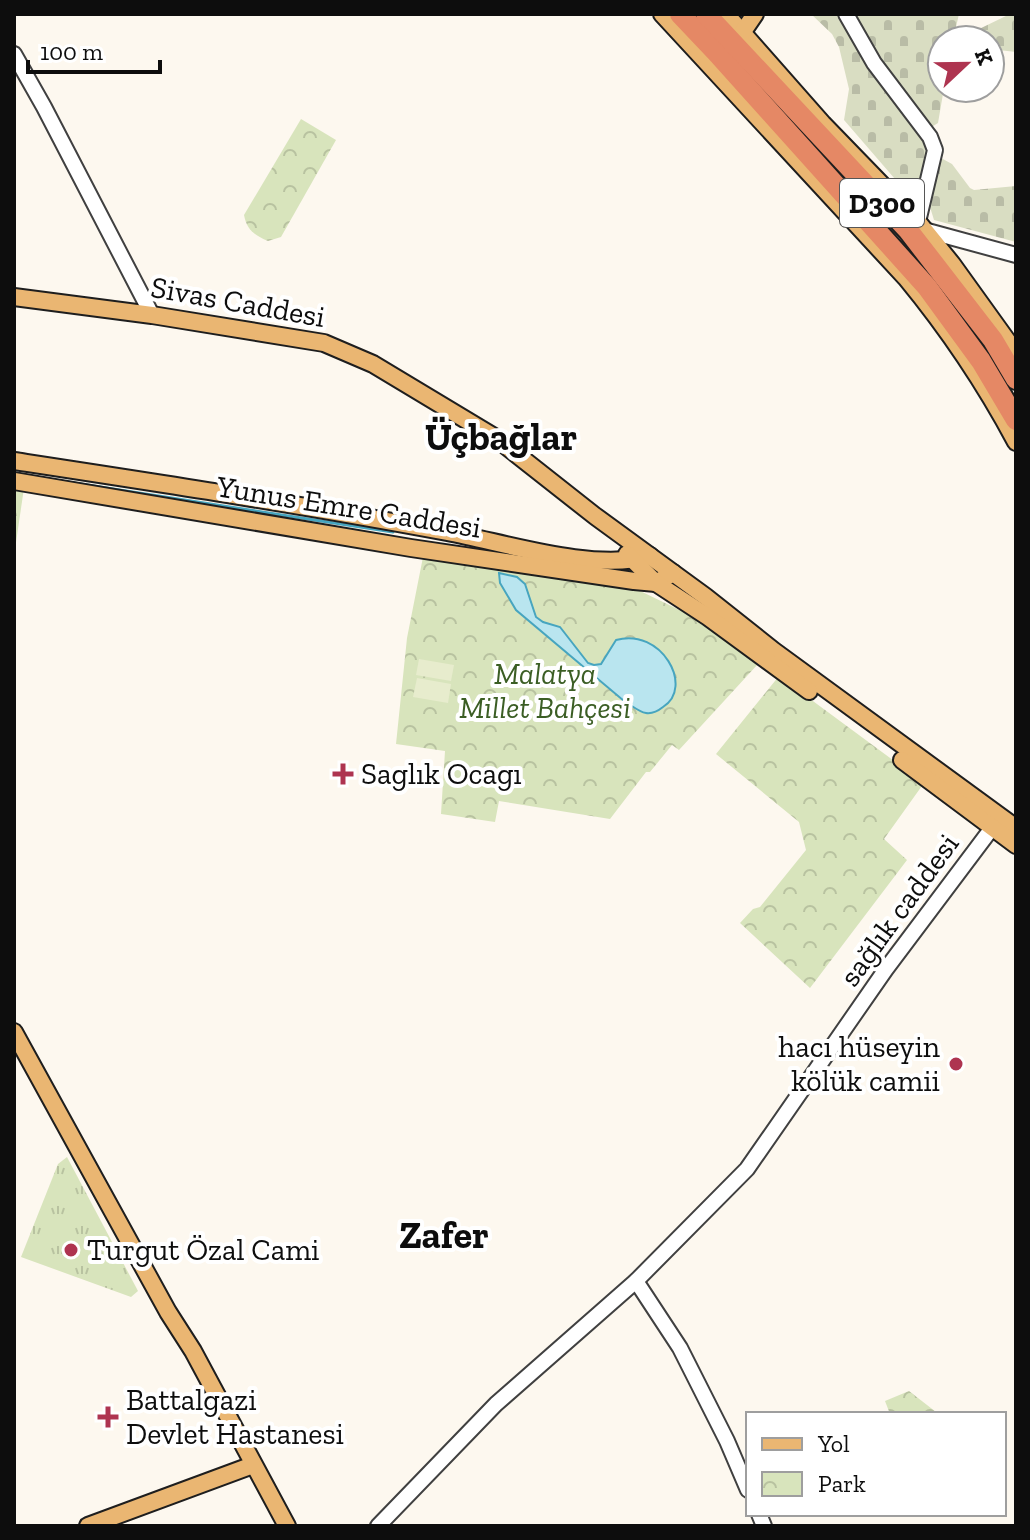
<svg xmlns="http://www.w3.org/2000/svg" width="1030" height="1540" font-family="'Zilla Slab',serif">
<style>
.grass{fill:url(#grass-tufts)}
.cemetery{fill:url(#cemetery-stones)}
.park{fill:url(#park-crowns)}
.pitch{fill:#e7eccd}
.water{fill:#b9e5ef;stroke:#47a5bf;stroke-width:2}
.lines{fill:none;stroke-linecap:round;stroke-linejoin:round}
.stream{stroke:#47a5bf;stroke-width:3}
.minor-casing{stroke:#404040;stroke-width:18}
.major-casing{stroke:#1e1e1e;stroke-width:20}
.highway-casing{stroke:#1e1e1e;stroke-width:24}
.minor{stroke:#fff;stroke-width:14}
.major{stroke:#eab672;stroke-width:16}
.highway{stroke:#e58865;stroke-width:20}
.poi-dot{fill:#ae3450;stroke:#fff;stroke-width:3}
.labels{text-anchor:middle;dominant-baseline:central;stroke-width:8;stroke-linejoin:round;paint-order:stroke}
.shield{fill:#fff;stroke:#565656;stroke-width:2}
.shield-label{font-size:28px;font-weight:bold;fill:#0d0d0d}
.street-label{font-size:30px;fill:#0d0d0d;stroke:#fff}
.park-label{font-size:30px;font-style:italic;fill:#3b5e24;stroke:#fff}
.poi-label{font-size:30px;fill:#0d0d0d;stroke:#fff;text-anchor:start}
.district-label{font-size:38px;font-weight:bold;fill:#0d0d0d;stroke:#fff}
</style>
<defs>
<pattern id="grass-tufts" width="24" height="20" patternUnits="userSpaceOnUse" patternTransform="scale(2)"><rect width="24" height="20" fill="#d8e4bc"/><path d="M3 7l-1-3M5 7V3M7 7l1-3M15 17l-1-3M17 17v-4M19 17l1-3" fill="none" stroke="#b8c2a0"/></pattern>
<pattern id="cemetery-stones" width="16" height="16" patternUnits="userSpaceOnUse" patternTransform="scale(2)"><rect width="16" height="16" fill="#d9ddc2"/><path d="M2 7V4a2 2 0 0 1 4 0v3zM10 15v-3a2 2 0 0 1 4 0v3z" fill="#b9bca6"/></pattern>
<pattern id="park-crowns" width="20" height="18" patternUnits="userSpaceOnUse" patternTransform="scale(2)"><rect width="20" height="18" fill="#d8e4bc"/><path d="M2 6a3 3 0 1 1 6 0M12 15a3 3 0 1 1 6 0" fill="none" stroke="#b8c2a0"/></pattern>
</defs>
<rect width="100%" height="100%" fill="#fdf8ef"/>
<!-- grass -->
<path class="grass" d="M67,1157l71,134 -7,6 -110,-40 37,-93z"/>
<!-- cemetery -->
<g class="cemetery">
<path d="M811,14h28l87,129 4,7 -12,50 -4,1 -70,-81 5,-31 -10,-42 -7,-13z"/>
<path d="M850,14h109l-6,26h-11v48h2l-6,35 -8,5 -24,-29z"/>
<path d="M1010,14h6v38l-26,-3v-9h-23l8,-9z"/>
<path d="M941,158l11,6 18,24 4,2 42,-4v56l-82,-22 -4,-13z"/>
</g>
<!-- park -->
<g class="park">
<path d="M301,119l35,21 -55,97 -13,4c-14,-6 -21,-11 -24,-26z"/>
<path d="M14,487l10,1 -10,68z"/>
<path d="M423,557l207,29 70,34 31,20 27,24 -79,86 -7,-5 -22,27h-4l-36,47 -111,-18 -4,21 -54,-8 4,-63 -49,-7 11,-106z"/>
<path d="M779,676l145,107 -40,56 23,21 -97,128 -70,-65 13,-14 7,-2 46,-57 -7,-28 -83,-68z"/>
<path d="M909,1391l27,21 1,2h-47l-5,-13z"/>
</g>
<!-- pitch -->
<g class="pitch">
<path d="M419,659l35,6 -3,16 -35,-6z"/>
<path d="M417,678l34,6 -3,19 -35,-6z"/>
</g>
<!-- water -->
<path class="water" d="M499,573l18,4 8,7 11,33 7,5 17,5 28,36 6,2 7,-1 15,-24c45,-13 79,47 47,67 -5,4 -10,7 -17,6 -7,-1 -15,-8 -22,-12l-108,-91 -16,-27z"/>
<g class="lines">
<!-- stream -->
<path class="stream" d="M61,481l332,51"/>
<!-- minor casing -->
<g class="minor-casing">
<g id="minor">
<path d="M846,14l28,49 56,74 5,13 -17,72"/>
<path d="M14,54l30,53 108,208"/>
<path d="M924,230l92,25"/>
<path d="M636,1281l44,67 47,93 21,49"/>
<path d="M759,1514l5,12"/>
<path d="M378,1526l118,-122 140,-123 111,-112 139,-200 112,-149"/>
</g>
</g>
<!-- major casing -->
<g class="major-casing">
<g id="major">
<path d="M662,14l244,264c42,51 79,106 110,164"/>
<path d="M726,14l97,110 95,98 34,42 64,89"/>
<path d="M742,33l13,-19"/>
<path d="M14,297l138,18 172,28 49,21 123,74 99,78 111,81 68,54 242,177"/>
<path d="M14,461c144,22 289,44 433,71 59,11 146,40 203,24"/>
<path d="M14,481l397,67 223,33 22,2 17,-10"/>
<path d="M627,554l29,29 52,34 101,74"/>
<path d="M902,760l114,85"/>
<path d="M14,1032l154,280 25,39 94,175"/>
<path d="M88,1526l165,-61"/>
</g>
</g>
<!-- highway casing -->
<g class="highway-casing">
<g id="highway">
<path d="M680,14l36,38 211,235 54,74 35,59"/>
<path d="M706,14l202,216 85,110 23,39"/>
</g>
</g>
<!-- minor -->
<use href="#minor" class="minor"/>
<!-- major -->
<use href="#major" class="major"/>
<!-- highway -->
<use href="#highway" class="highway"/>
</g>
<!-- markers -->
<g class="poi-dot">
<path d="M339 762h8v8h8v8h-8v8h-8v-8h-8v-8h8z"/>
<circle cx="956" cy="1064" r="8"/>
<circle cx="71" cy="1250" r="8"/>
<path d="M104 1405h8v8h8v8h-8v8h-8v-8h-8v-8h8z"/>
</g>
<g class="labels">
<!-- shield labels -->
<rect class="shield" x="840" y="179" width="84" height="48" rx="6"/>
<g class="shield-label">
<text x="882" y="203">D300</text>
</g>
<!-- street labels -->
<g class="street-label">
<text transform="translate(238 302) rotate(10)">Sivas Caddesi</text>
<text transform="translate(349 507) rotate(9)">Yunus Emre Caddesi</text>
<text transform="translate(899 910) rotate(-54)">sağlık caddesi</text>
</g>
<!-- park labels -->
<g class="park-label">
<text x="545" y="674">Malatya<tspan x="545" dy="34">Millet Bahçesi</tspan></text>
</g>
<!-- poi labels -->
<g class="poi-label">
<text x="361" y="774">Saglık Ocagı</text>
<text x="940" y="1047" text-anchor="end">hacı hüseyin<tspan x="940" dy="34">kölük camii</tspan></text>
<text x="87" y="1250">Turgut Özal Cami</text>
<text x="126" y="1400">Battalgazi<tspan x="126" dy="34">Devlet Hastanesi</tspan></text>
</g>
<!-- district labels -->
<g class="district-label">
<text x="501" y="437">Üçbağlar</text>
<text x="444" y="1235">Zafer</text>
</g>
</g>
<!-- border -->
<rect width="1030" height="1540" fill="none" stroke="#0d0d0d" stroke-width="32"/>
<!-- legend -->
<rect x="746" y="1412" width="260" height="104" fill="#ffffff" stroke="#9e9e9e" stroke-width="2"/>
<rect x="762" y="1438" width="40" height="12" fill="#eab672" stroke="#9e9e9e" stroke-width="2"/>
<text x="818" y="1452" font-size="24" fill="#0d0d0d">Yol</text>
<rect x="762" y="1472" width="40" height="24" fill="url(#park-crowns)" stroke="#9e9e9e" stroke-width="2"/>
<text x="818" y="1492" font-size="24" fill="#0d0d0d">Park</text>
<!-- north arrow -->
<g transform="translate(966 64) rotate(68)"><circle r="38" fill="#ffffff" stroke="#9e9e9e" stroke-width="2"/>
<path d="M0-6L14 30L0 20L-14 30Z" fill="#ae3450"/>
<text y="-12" font-size="22" font-weight="bold" text-anchor="middle" fill="#0d0d0d">K</text>
</g>
<!-- scale -->
<path d="M28 60v12h132v-12" fill="none" stroke="#0d0d0d" stroke-width="4"/>
<text x="40" y="60" font-size="24" fill="#0d0d0d" stroke="#ffffff" stroke-width="6" paint-order="stroke">100 m</text>
</svg>
